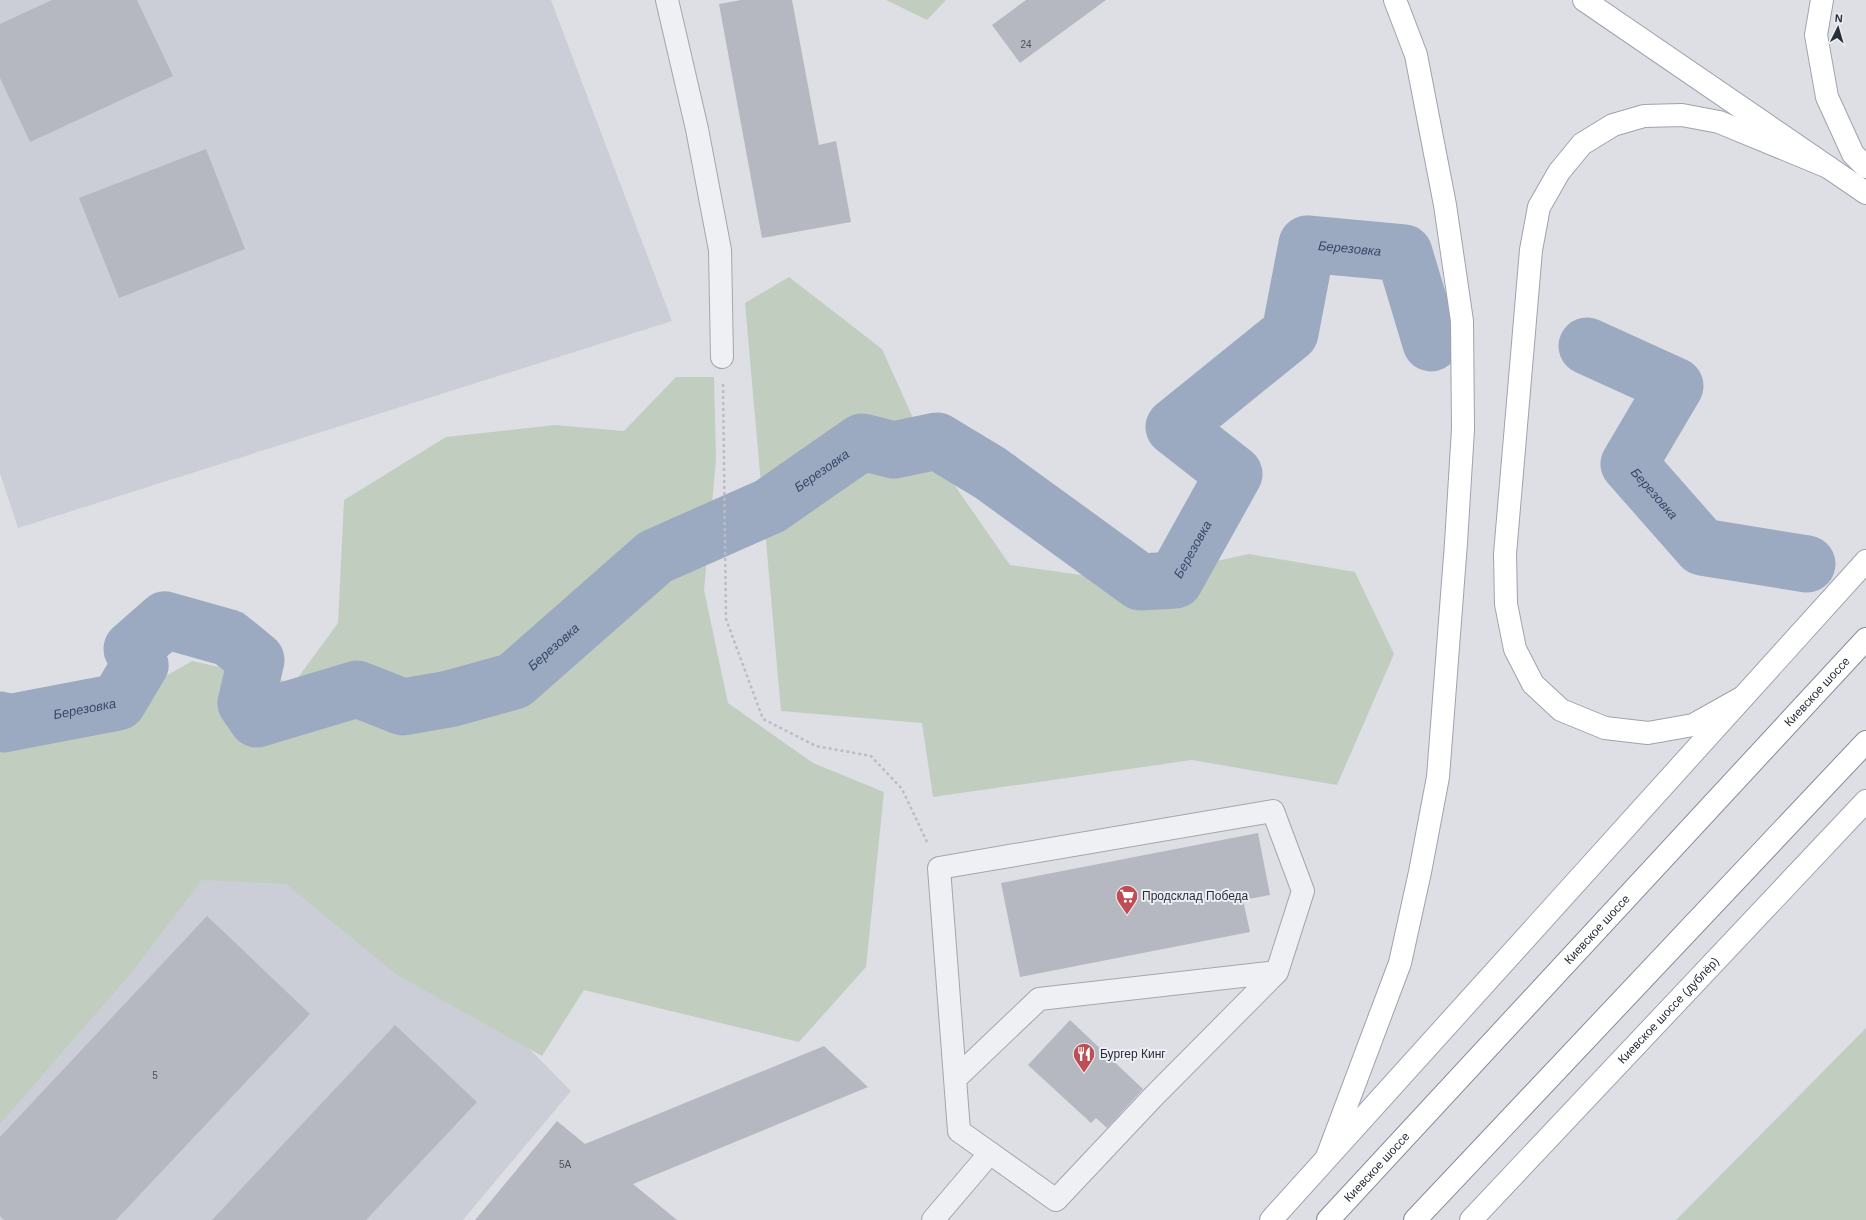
<svg xmlns="http://www.w3.org/2000/svg" width="1866" height="1220" font-family="Helvetica,sans-serif">
<style>
.built{fill:#cbced6}
.green{fill:#c1cebf}
.lines{fill:none;stroke-linecap:round;stroke-linejoin:round}
.river{stroke:#9baac1;stroke-width:57}
.building{fill:#b5b8c1}
.minor-casing{stroke:#a3a6ae;stroke-width:24}
.major-casing{stroke:#9ea3af;stroke-width:24}
.highway-casing{stroke:#868c9a;stroke-width:24}
.path{stroke:#bbbdc4;stroke-width:2.5;stroke-dasharray:3 3;stroke-linecap:butt}
.minor{stroke:#eff0f4;stroke-width:22}
.major{stroke:#fff;stroke-width:22}
.highway{stroke:#fff;stroke-width:22}
.labels{text-anchor:middle;dominant-baseline:central;stroke-width:4;stroke-linejoin:round;paint-order:stroke}
.number-label{font-size:10px;fill:#4b505c}
.street-label{font-size:12px;fill:#282d3a;stroke:#eceef3}
.poi-label{font-size:12px;fill:#282d3a;stroke:#eceef3;text-anchor:start}
.water-label{font-size:13px;font-style:italic;fill:#374869;stroke:#eceef3}
</style>
<rect width="100%" height="100%" fill="#dddfe5"/>
<!-- built -->
<g class="built">
<path d="M0,0h551l121,321 -654,207 -18,-55z"/>
<path d="M196,823l231,122 144,146 -108,129h-463v-190z"/>
</g>
<!-- green -->
<g class="green">
<path d="M886,0h60l-19,20z"/>
<path d="M789,277l93,72 41,91 87,125 113,16 126,-27 106,18 39,82 -57,131 -145,-25 -259,37 -11,-74 -141,-12 -36,-408z"/>
<path d="M676,377h38l2,83 -12,130 24,113 85,60 71,29 -18,175 -67,75 -215,-52 -42,66 -145,-81 -111,-91 -84,-4 -70,92 -132,152v-379l47,-1 145,-83 102,22 44,-60 6,-123 102,-63 109,-12 69,6z"/>
<path d="M1866,1028v192h-190z"/>
</g>
<g class="lines">
<!-- river -->
<g class="river">
<path id="s1" d="M1587,346l88,40 -46,78 73,83 105,17"/>
<path id="s2" d="M0,720l3,4 115,-22 22,-37 -8,-16 33,-29 64,18 27,22 -10,43 11,16 100,-30 46,18 46,-8 65,-18 141,-124 115,-51 92,-64 32,8 43,-9 53,32 150,109 35,-2 59,-106 -60,-47 116,-94 17,-89 97,9 27,90"/>
</g>
</g>
<!-- building -->
<g class="building">
<path d="M52,0h85l36,76 -143,66 -30,-64v-54z"/>
<path d="M741,0h51l27,145 17,-4 15,81 -89,16 -43,-234z"/>
<path d="M1026,0h80l-86,63 -28,-38z"/>
<path d="M206,149l39,100 -126,49 -40,-100z"/>
<path d="M1258,833l12,62 -27,5 7,32 -230,45 -19,-94z"/>
<path d="M207,916l103,98 -194,206h-112l-4,-4v-79z"/>
<path d="M1070,1020l73,69 -36,39 -11,-10 -5,5 -63,-58z"/>
<path d="M395,1025l82,77 -111,118h-154z"/>
<path d="M824,1046l44,41 -235,97 44,36h-202l82,-99 28,23z"/>
</g>
<g class="lines">
<!-- minor casing -->
<g class="minor-casing">
<g id="minor">
<path d="M667,0l30,129 23,121 2,107"/>
<path d="M955,1079l84,-80 238,-27 26,-81 -30,-80 -334,57 20,263 97,69 97,-103 124,-125"/>
<path d="M933,1220l57,-67"/>
</g>
</g>
<!-- major casing -->
<g class="major-casing">
<g id="major">
<path d="M1584,0l282,193"/>
<path d="M1822,0l-6,35 11,62 26,57 13,13"/>
<path d="M1743,697l-50,28 -45,8 -43,-5 -44,-18 -28,-26 -18,-35 -9,-45 -1,-50 26,-304 8,-43 20,-35 23,-28 31,-19 31,-9 38,-1 37,7 109,45"/>
<path d="M1327,1157l73,-194 20,-91 18,-95 18,-234 7,-114 -1,-108 -17,-116 -29,-150 -21,-55"/>
<path d="M1271,1220l595,-659"/>
<path id="s3" d="M1471,1220l395,-419"/>
</g>
</g>
<!-- highway casing -->
<g class="highway-casing">
<g id="highway">
<path id="s4" d="M1328,1220l538,-581"/>
<path d="M1415,1220l451,-478"/>
</g>
</g>
<!-- path -->
<path class="path" d="M723,384l3,235 37,100 53,27 55,10 31,33 26,55"/>
<!-- minor -->
<use href="#minor" class="minor"/>
<!-- major -->
<use href="#major" class="major"/>
<!-- highway -->
<use href="#highway" class="highway"/>
</g>
<!-- icons -->
<defs>
<g id="supermarket-pin" transform="scale(1.15)"><path d="M0 17L-7.5 6A9.5 9.5 0 1 1 7.5 6Z" fill="#be4e54" stroke="#eceef3"/><path d="M-6-5.5h2.5l.6 2H6L4.5 2H-2.5L-4.4-4H-6ZM-1.5 3.2a1.3 1.3 0 1 0 .1 0ZM3 3.2a1.3 1.3 0 1 0 .1 0Z" fill="#fff"/></g>
<g id="restaurant-pin" transform="scale(1.15)"><path d="M0 17L-7.5 6A9.5 9.5 0 1 1 7.5 6Z" fill="#be4e54" stroke="#eceef3"/><path d="M-5-6h1v4h1v-4h1v4h1v-4h1v5L-1.5 .5V6h-2V.5L-5-1ZM5-6V6H3V1.5H1.5Q1.5-4 5-6Z" fill="#fff"/></g>
</defs>
<g fill-rule="evenodd">
<use href="#supermarket-pin" x="1127" y="896"/>
<use href="#restaurant-pin" x="1084" y="1054"/>
</g>
<g class="labels">
<!-- number labels -->
<g class="number-label">
<text x="1026" y="44">24</text>
<text x="155" y="1075">5</text>
<text x="565" y="1164">5А</text>
</g>
<!-- street labels -->
<g class="street-label">
<text stroke="none"><textPath href="#s4" startOffset="720">Киевское шоссе</textPath></text>
<text stroke="none"><textPath href="#s4" startOffset="396">Киевское шоссе</textPath></text>
<text stroke="none"><textPath href="#s3" startOffset="288">Киевское шоссе (дублёр)</textPath></text>
<text stroke="none"><textPath href="#s4" startOffset="72">Киевское шоссе</textPath></text>
</g>
<!-- poi labels -->
<g class="poi-label">
<text x="1142" y="896">Продсклад Победа</text>
<text x="1100" y="1054">Бургер Кинг</text>
</g>
<!-- water labels -->
<g class="water-label">
<text stroke="none"><textPath href="#s2" startOffset="1925">Березовка</textPath></text>
<text stroke="none"><textPath href="#s2" startOffset="1036">Березовка</textPath></text>
<text stroke="none"><textPath href="#s1" startOffset="226">Березовка</textPath></text>
<text stroke="none"><textPath href="#s2" startOffset="1480">Березовка</textPath></text>
<text stroke="none"><textPath href="#s2" startOffset="712">Березовка</textPath></text>
<text stroke="none"><textPath href="#s2" startOffset="88">Березовка</textPath></text>
</g>
</g>
<!-- north arrow -->
<g transform="translate(1838 28) rotate(5)" stroke="#eceef3" stroke-width="3" paint-order="stroke">
<path d="M0-3L7 15L0 10L-7 15Z" fill="#282d3a"/>
<text y="-6" font-size="11" font-weight="bold" text-anchor="middle" fill="#282d3a">N</text>
</g>
</svg>
